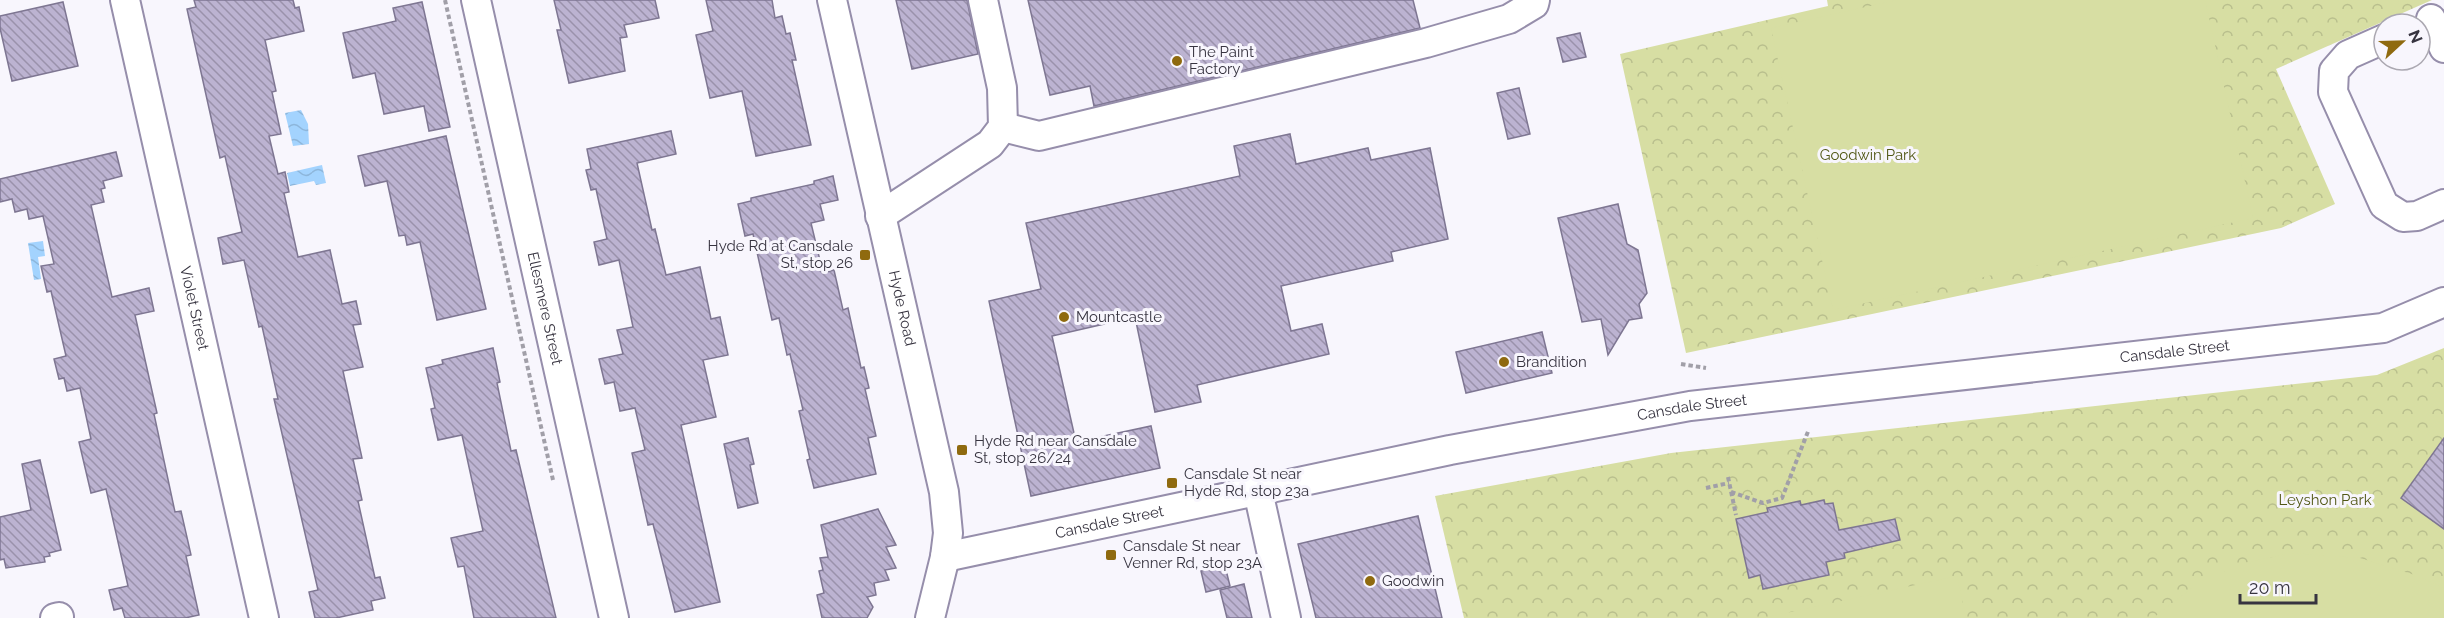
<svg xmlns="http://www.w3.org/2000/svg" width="2444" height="618" font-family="Raleway,sans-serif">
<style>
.park{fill:url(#park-crowns)}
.pitch{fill:#d7dea3}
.water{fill:url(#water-waves)}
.building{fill:url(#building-back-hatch);stroke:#7e7692;stroke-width:1.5}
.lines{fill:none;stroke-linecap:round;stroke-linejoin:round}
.minor-casing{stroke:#968eab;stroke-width:32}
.path{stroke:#a19fa8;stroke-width:4;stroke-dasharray:4.5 3;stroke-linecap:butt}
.minor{stroke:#fff;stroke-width:28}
.poi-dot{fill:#8f6a0f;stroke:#f8f6fd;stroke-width:2}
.labels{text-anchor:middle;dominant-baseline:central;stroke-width:6;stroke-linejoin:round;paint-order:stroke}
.poi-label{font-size:15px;fill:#373440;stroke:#f8f6fd;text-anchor:start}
.park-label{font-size:15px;fill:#525816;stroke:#f8f6fd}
.street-label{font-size:15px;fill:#373440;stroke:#f8f6fd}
</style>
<defs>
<pattern id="park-crowns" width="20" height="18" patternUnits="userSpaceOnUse" patternTransform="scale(1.5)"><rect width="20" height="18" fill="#d7dea3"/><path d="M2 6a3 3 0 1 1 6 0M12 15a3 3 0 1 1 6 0" fill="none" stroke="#b9bf8d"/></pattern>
<pattern id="water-waves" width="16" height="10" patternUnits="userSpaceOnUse" patternTransform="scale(1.5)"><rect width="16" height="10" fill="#a3d3fe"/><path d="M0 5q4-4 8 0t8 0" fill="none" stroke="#8db6db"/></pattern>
<pattern id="building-back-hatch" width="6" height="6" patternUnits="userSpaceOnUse" patternTransform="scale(1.5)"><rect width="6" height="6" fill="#bcb3d1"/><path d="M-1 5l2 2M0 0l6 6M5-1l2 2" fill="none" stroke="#9a92ab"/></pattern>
</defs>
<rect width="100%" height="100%" fill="#f8f6fd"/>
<!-- park -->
<g class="park">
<path d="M1827,0h605l-156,69 59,135 -54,24 -595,125 -66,-299 208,-48z"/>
<path d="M2444,348v270h-980l-29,-122 236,-43 706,-78z"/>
</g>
<!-- pitch -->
<g class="pitch">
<path d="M1897,0h308l48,218 -420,92 -62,-282z"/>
<path d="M2291,553l69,5 58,18 26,12v30h-291l40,-31 46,-23z"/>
<path d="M1957,576l9,42h-203z"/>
</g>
<!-- water -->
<g class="water">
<path d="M301,110l7,14 1,20 -16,2 -8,-33z"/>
<path d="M322,165l4,18 -10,2 -2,-4 -24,5 -3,-13z"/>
<path d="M43,241l2,15 -7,1 3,22 -7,1 -6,-37z"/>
</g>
<!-- building -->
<g class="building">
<path d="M194,0h99l2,8 4,-1 5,24 -39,9 11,51 -4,1 9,42 -12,2 9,38 7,-2 4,20 -5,1 14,64 32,-7 12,54 14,-3 5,23 -8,1 10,42 -20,4 19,87 -9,1 9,41 -4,1 17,77 5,-1 5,21 -14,3 2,9 -37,8h-21l-6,-26 9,-2 -44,-191h4l-16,-73 -3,1 -15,-67 -21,4 -5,-26 24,-6 -17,-76 -5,2 -33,-149 9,-2z"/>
<path d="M554,0h101l4,18 -35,7 3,12 -7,1 5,33 -56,12 -12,-53h4z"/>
<path d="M706,0h66l3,18 7,-2 4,18 4,-1 6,27h-4l19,85 -55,11 -14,-65 -32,7 -14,-63 17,-4z"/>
<path d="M896,0h71l11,54 -66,15z"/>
<path d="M1028,0h385l7,28 -326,78 -4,-20 -40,9z"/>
<path d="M63,2l15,64 -66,15 -12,-53v-12z"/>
<path d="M422,2l28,125 -21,4 -5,-25 -40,8 -9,-41 -22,5 -10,-45 53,-12 -3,-13z"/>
<path d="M1580,33l6,24 -23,5 -6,-24z"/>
<path d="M1519,88l11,46 -22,5 -11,-46z"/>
<path d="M671,131l5,23 -39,9 15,67 3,-1 11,46 34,-8 11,52 9,-2 8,38 -25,5 13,57 -35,8 39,177 -45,10 -22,-88 -5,1 -16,-72 13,-3 -10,-42 -15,3 -6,-29 -9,2 -6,-25 24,-5 -6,-24 16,-3 -14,-67 -20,5 -5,-23 13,-3 -11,-50 -5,1 -5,-20 5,-1 -4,-20z"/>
<path d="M1290,134l6,30 72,-16 3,12 59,-12 18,91 -57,13 2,9 -112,25 10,45 31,-7 7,30 -132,31 4,17 -46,10 -20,-95 -83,19 24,106 75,-16 9,42 -129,28 -42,-195 52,-12 -15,-66 214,-47 -6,-30z"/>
<path d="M446,136l40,173 -49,11 -17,-78 -13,3 -2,-10 -6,1 -12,-55 -22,5 -7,-30z"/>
<path d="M116,152l6,24 -19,5 2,7 -4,1 3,13 -13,3 21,92 37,-9 5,23 -19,4 22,98 -3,1 21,98 6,-1 10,44 -5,1 13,59 -14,3h-60l-3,-10 -8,2 -5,-20 19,-4 -22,-97 -15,4 -12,-51 12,-3 -11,-51 -13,3 -3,-13 -5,1 -5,-20 12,-3 -15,-65 -4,1 -6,-26 13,-2 -11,-48 -14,3 -2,-10 -12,3 -3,-13 -12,3v-23z"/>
<path d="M833,176l5,24 -18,4 4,16 -13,3 12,50 11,-3 9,40 5,-2 12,55 1,5 3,-1 5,21 -4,1 11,47 -8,2 8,36 -62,14 -7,-28 3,-1 -11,-48 4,-1 -13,-56 -3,1 -8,-37 -7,2 -19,-86 -8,2 -7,-32 13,-3v-3l63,-14v-3z"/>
<path d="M1618,204l9,40 11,6 9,43 -8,11 3,14 -13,2 -21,35 -7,-36 -19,3 -24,-104z"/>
<path d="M1542,332l10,41 -86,20 -10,-41z"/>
<path d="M493,348l7,34 -3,1 14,68 5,-1 40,168h-82l-10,-52 -6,1 -7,-29 32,-7 -21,-96 -24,5 -7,-31 4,-1 -9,-40 17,-4 -1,-4z"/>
<path d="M748,438l6,26 -4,1 8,38 -20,5 -14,-64z"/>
<path d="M2444,438v91l-43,-31z"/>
<path d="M40,460l21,90 -12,3 1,3 -6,1 1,5 -39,6 -2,-9 -4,1v-43l31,-7 -9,-46z"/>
<path d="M1824,500l1,4 8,-1 6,27 56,-11 5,21 -56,13 1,5 -19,4 3,13 -66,14 -3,-14 -11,3 -13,-59 32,-7 -1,-4 33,-7 1,4z"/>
<path d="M878,509l18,36 -10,2 10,21 -11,2 4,10 -15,3 2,12 -9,2 6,10 -6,11h-45l-5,-23 7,-2 -5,-22 4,-1 -3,-12 8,-1 -7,-32z"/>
<path d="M1418,516l24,102h-126l-18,-74z"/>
<path d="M1225,566l5,20 -24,6 -5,-21z"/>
<path d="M1244,584l8,34h-25l-7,-28z"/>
</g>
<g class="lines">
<!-- minor casing -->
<g class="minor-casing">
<g id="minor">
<path id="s1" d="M125,0l139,618"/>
<path id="s2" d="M476,0l138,618"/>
<path id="s3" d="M832,0l112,492 4,41 -3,24 -15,61"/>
<path d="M2431,19l13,29"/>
<path d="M2384,39l-36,16 -14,16 -1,21 51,113 19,12 14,-1 27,-12"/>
<path d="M1003,127l36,9 387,-93 83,-24 25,-15 1,-4"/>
<path d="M880,216l110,-72 13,-17 -1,-39 -19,-88"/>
<path d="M1258,491l28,127"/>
<path id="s4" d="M945,557l505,-107 240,-44 693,-78 61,-26"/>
<path d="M55,618l4,-1"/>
</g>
</g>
<!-- path -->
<g class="path">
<path d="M445,0l108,480"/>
<path d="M1681,364l25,4"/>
<path d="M1728,477l8,38"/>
<path d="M1706,488l23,-5"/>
<path d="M1731,492l32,11 19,-5 27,-69"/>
</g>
<!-- minor -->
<use href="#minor" class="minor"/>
</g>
<!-- markers -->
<g class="poi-dot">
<circle cx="1177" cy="61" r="6"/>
<rect x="859" y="249" width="12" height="12" rx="3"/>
<circle cx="1064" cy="317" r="6"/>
<circle cx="1504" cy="362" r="6"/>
<rect x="956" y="444" width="12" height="12" rx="3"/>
<rect x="1166" y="477" width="12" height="12" rx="3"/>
<rect x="1105" y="549" width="12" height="12" rx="3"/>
<circle cx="1370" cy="581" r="6"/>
</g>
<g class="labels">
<!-- poi labels -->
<g class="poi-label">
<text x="1189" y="52">The Paint<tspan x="1189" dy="17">Factory</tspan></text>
<text x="853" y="246" text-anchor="end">Hyde Rd at Cansdale<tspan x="853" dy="17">St, stop 26</tspan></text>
<text x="1076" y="317">Mountcastle</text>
<text x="1516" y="362">Brandition</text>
<text x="974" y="441">Hyde Rd near Cansdale<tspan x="974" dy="17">St, stop 26/24</tspan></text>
<text x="1184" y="474">Cansdale St near<tspan x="1184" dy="17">Hyde Rd, stop 23a</tspan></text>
<text x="1123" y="546">Cansdale St near<tspan x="1123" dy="17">Venner Rd, stop 23A</tspan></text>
<text x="1382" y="581">Goodwin</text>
</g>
<!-- park labels -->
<g class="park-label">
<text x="1868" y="155">Goodwin Park</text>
<text x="2325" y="500">Leyshon Park</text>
</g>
<!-- street labels -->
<g class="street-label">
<text stroke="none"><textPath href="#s1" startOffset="316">Violet Street</textPath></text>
<text stroke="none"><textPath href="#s2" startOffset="316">Ellesmere Street</textPath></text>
<text stroke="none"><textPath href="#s3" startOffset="316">Hyde Road</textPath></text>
<text stroke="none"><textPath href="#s4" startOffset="1248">Cansdale Street</textPath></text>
<text stroke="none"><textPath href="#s4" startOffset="762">Cansdale Street</textPath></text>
<text stroke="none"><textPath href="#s4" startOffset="168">Cansdale Street</textPath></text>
</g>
</g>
<!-- north arrow -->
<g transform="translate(2402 42) rotate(68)"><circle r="28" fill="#f8f6fd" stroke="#aba8b1" stroke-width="1.5"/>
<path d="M0-4.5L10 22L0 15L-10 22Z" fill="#8f6a0f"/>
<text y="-9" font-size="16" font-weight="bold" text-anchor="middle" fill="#373440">N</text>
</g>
<!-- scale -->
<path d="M2240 594v9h76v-9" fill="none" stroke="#373440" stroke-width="3"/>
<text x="2249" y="594" font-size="18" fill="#373440" stroke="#f8f6fd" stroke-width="4.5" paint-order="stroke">20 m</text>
</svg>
